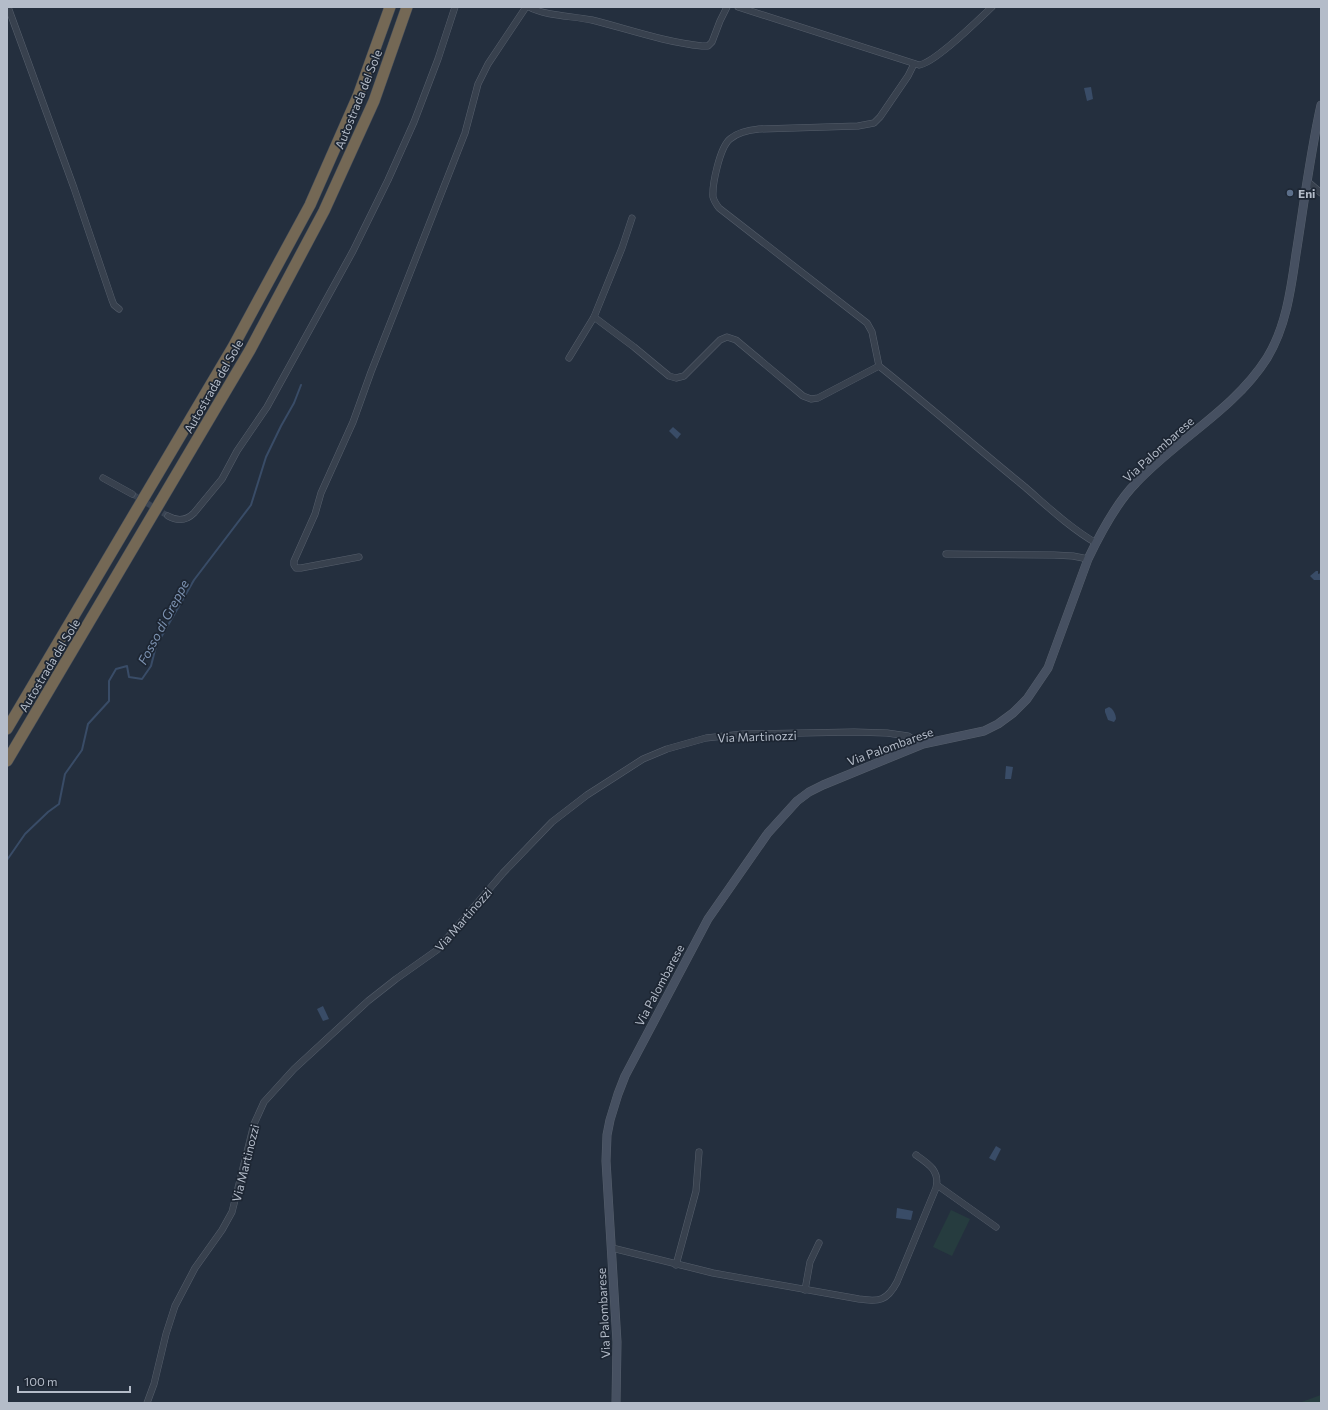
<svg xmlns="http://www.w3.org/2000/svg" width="1328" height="1410" font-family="Commissioner,sans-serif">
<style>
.green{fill:#263c3f}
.water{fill:#394c67}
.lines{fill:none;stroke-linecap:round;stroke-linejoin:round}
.stream{stroke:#394c67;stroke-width:2}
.street-tunnel{stroke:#3a4453;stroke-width:6;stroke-dasharray:6 3;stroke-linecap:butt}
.street-casing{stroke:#565f6c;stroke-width:7}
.secondary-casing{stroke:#565f6c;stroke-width:9}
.highway-casing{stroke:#434c59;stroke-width:12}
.street{stroke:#38414e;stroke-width:6}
.secondary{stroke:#465061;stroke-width:8}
.highway{stroke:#746855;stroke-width:11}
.service-dot{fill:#5c6f8a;stroke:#1d2633;stroke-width:1.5}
.labels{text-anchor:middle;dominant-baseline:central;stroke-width:3.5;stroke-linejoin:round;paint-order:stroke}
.street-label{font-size:12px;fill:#b4bcc9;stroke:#1d2633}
.poi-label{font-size:12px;font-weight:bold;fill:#b4bcc9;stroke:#1d2633;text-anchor:start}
.water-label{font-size:13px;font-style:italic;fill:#7c92b1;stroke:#1d2633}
</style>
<rect width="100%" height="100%" fill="#242f3e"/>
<!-- green -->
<g class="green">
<path d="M951,1210l19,9 -18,37 -19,-9z"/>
<path d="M1321,1395v8h-22l19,-7z"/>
</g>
<!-- water -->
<g class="water">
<path d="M1091,87l2,12 -6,2 -3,-13z"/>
<path d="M673,427l8,7 -4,5 -8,-8z"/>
<path d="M1316,571h2v3l3,-1v10l-1,-3h-6l-4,-4z"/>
<path d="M1109,707c4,1 7,8 7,12l-2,3 -6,-2 -3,-8v-3z"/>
<path d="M1006,766l7,1 -2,12h-6z"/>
<path d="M323,1006l6,13 -6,2 -6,-12z"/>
<path d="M996,1146l5,3 -6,12 -6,-3z"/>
<path d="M897,1208l16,3 -2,9 -15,-2z"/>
</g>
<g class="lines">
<!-- stream -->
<path class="stream" d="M7,860l18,-26 23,-22 11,-8 6,-30 17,-24 6,-26 21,-23v-20l7,-12 11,-3 2,11 13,2 9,-13 5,-20 38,-66 57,-75 15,-48 15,-31 13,-23 7,-18"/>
<!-- street-tunnel -->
<path class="street-tunnel" d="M132,494l36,22"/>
<!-- street casing -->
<g class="street-casing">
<g id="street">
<path d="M8,7l66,181 38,112 2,5 5,4"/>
<path d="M529,7c16,9 44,9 63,13 36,9 72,22 110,26h6l4,-4 8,-21 7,-14"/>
<path d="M738,7l181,58c16,-2 59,-45 73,-58"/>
<path d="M1307,181l14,12"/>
<path d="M632,218l-10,30 -28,69 40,30 35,29 7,2 8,-2 36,-36 7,-3 9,3 67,56 8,3 7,-1 61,-32 -7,-34 -5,-9 -148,-115c-3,-4 -5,-7 -6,-11 -1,-13 7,-50 17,-58 8,-7 19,-9 29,-10l99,-3 16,-3 6,-6 28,-41 6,-12"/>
<path d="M569,358l25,-41"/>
<path d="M879,366c50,40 97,81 146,121 22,19 45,41 71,56"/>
<path d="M103,478l29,16"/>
<path d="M168,516c9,5 18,5 26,-3l28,-34 15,-28 30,-44 86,-156 35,-71 26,-58 24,-63 17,-52"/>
<path d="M946,554l108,1 19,1 15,3"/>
<path d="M359,557l-58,11h-5l-2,-3v-4l21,-47 6,-21 32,-71 18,-50 94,-239 13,-49 10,-20 38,-57"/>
<path d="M937,1185l59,42"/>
<path d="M612,1248l101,25 146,26c20,3 28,2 38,-17l39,-94c4,-17 -7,-24 -20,-33"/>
<path d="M676,1265l20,-74 3,-39"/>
<path d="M805,1290l5,-28 9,-19"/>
<path d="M147,1403l7,-19 12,-50 9,-28 20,-38 27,-38 10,-18 22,-88 10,-22 30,-33 74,-68 28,-22 41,-29 66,-77 49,-51 35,-27 56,-36 24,-10 39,-11 37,-4 111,-2 33,1 21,3 3,2 7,8"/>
</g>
</g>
<!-- secondary casing -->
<g class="secondary-casing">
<path id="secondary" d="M616,1403l1,-61 -11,-181 1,-26 3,-15 8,-26 7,-18 83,-157 60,-86 29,-32 12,-9 14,-7 100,-41 61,-13 14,-7 15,-11 14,-14 21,-31 40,-109c12,-25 28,-56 48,-76 41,-44 98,-73 131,-125 19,-31 24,-69 29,-104 8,-50 14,-100 25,-149"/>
</g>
<!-- highway casing -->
<g class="highway-casing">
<g id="highway">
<path d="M7,729l226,-382 77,-142 48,-109 32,-89"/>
<path d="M7,761l243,-411 74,-139 50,-110 33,-94"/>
</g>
</g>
<!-- street -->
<use href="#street" class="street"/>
<!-- secondary -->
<use href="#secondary" class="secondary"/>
<!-- highway -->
<use href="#highway" class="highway"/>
</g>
<!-- markers -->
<circle class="service-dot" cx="1290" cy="193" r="4"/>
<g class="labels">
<!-- street labels -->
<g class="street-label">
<text transform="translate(358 99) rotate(-68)">Autostrada del Sole</text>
<text transform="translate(213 386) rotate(-60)">Autostrada del Sole</text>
<text transform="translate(1158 449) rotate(-42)">Via Palombarese</text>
<text transform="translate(49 665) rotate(-59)">Autostrada del Sole</text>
<text transform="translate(757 736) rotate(-2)">Via Martinozzi</text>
<text transform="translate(890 746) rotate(-20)">Via Palombarese</text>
<text transform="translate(463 919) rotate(-49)">Via Martinozzi</text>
<text transform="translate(659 985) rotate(-62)">Via Palombarese</text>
<text transform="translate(245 1163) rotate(-76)">Via Martinozzi</text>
<text transform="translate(603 1313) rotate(-93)">Via Palombarese</text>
</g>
<!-- poi labels -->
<g class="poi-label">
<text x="1298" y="193">Eni</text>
</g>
<!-- water labels -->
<g class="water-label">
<text transform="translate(163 622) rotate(-62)">Fosso di Greppe</text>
</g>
</g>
<!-- border -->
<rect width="1328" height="1410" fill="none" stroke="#b4bcc9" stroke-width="16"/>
<!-- scale -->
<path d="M18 1386v6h112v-6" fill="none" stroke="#b4bcc9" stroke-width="2"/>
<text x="24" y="1386" font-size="12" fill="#b4bcc9" stroke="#1d2633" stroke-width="3" paint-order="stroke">100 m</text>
</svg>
